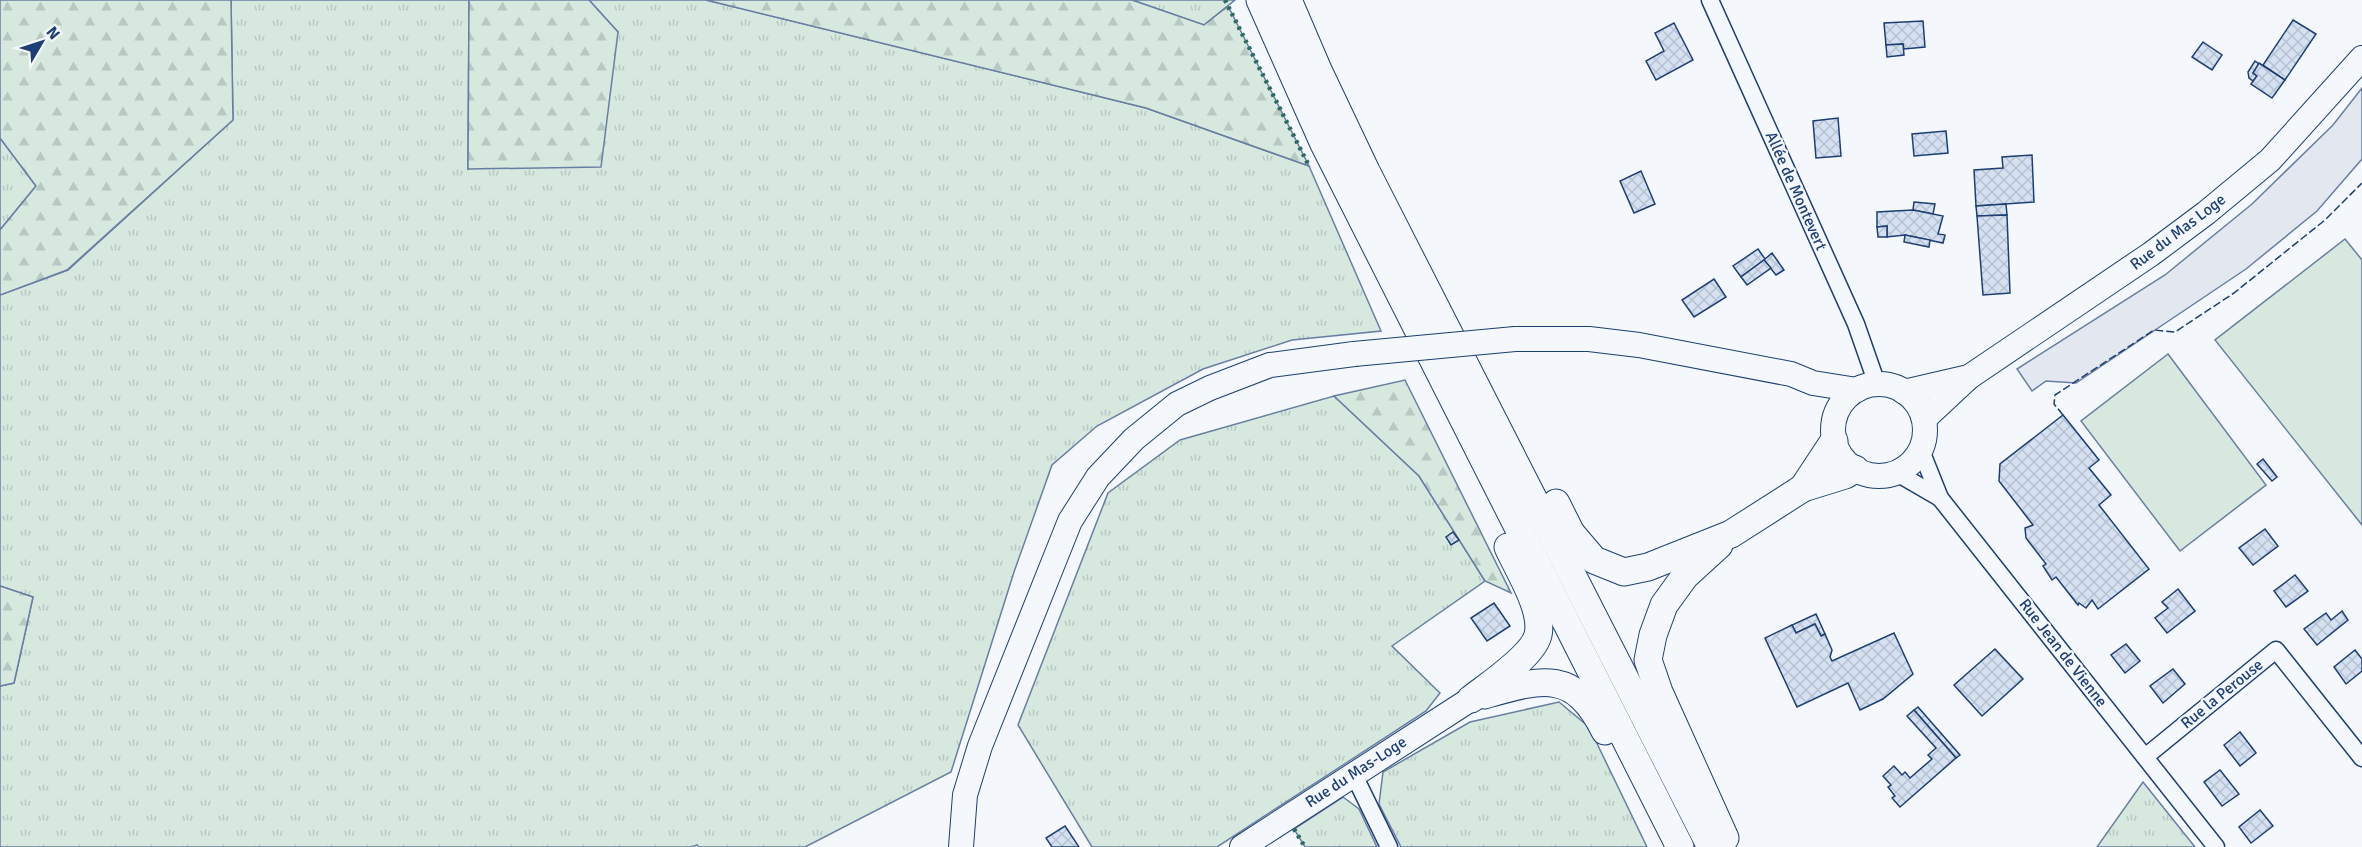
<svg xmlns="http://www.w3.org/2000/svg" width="2362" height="847" font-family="Signika,sans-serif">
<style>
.grass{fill:url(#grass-tufts);stroke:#687fa3;stroke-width:1.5}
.forest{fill:url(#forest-firs);stroke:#687fa3;stroke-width:1.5}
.park{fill:#d7e8df;stroke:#687fa3;stroke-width:1.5}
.parking{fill:#e3e8f0;stroke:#687fa3;stroke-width:1.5}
.building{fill:url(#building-cross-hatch);stroke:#1d3f73;stroke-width:1.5}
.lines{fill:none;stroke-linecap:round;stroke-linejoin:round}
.minor-casing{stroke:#1d3f73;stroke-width:19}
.secondary-casing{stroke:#1d3f73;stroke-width:26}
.trunk-casing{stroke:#1d3f73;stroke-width:29}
.minor{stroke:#f4f7fb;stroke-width:16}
.secondary{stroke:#f4f7fb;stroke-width:24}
.trunk{stroke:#f4f7fb;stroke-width:27}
.secondary-bridge-casing{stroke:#1d3f73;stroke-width:26;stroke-linecap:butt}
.secondary-bridge{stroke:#f4f7fb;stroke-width:24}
.hedge{stroke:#2c6c60;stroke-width:4.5;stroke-dasharray:3 4.5;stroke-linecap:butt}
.fence{stroke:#1d3f73;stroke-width:1.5;stroke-dasharray:8 3;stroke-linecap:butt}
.labels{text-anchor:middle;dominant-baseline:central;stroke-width:4.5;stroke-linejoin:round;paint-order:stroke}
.street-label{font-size:16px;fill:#1d3f73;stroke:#f4f7fb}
</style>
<defs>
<pattern id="grass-tufts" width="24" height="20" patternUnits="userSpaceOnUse" patternTransform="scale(1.5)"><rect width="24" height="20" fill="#d7e8df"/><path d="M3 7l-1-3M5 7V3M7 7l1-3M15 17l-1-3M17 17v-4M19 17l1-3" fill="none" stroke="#b8c8c3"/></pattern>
<pattern id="forest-firs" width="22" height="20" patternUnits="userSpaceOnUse" patternTransform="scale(1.5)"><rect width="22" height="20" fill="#d7e8df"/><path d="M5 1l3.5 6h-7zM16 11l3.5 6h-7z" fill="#b8c8c3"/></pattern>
<pattern id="building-cross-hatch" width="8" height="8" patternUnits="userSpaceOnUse" patternTransform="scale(1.5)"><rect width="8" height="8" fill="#d5e0f0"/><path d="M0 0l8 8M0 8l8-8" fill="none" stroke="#b6c1d1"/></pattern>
</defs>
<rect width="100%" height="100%" fill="#f4f7fb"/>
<!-- grass -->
<g class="grass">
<path d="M231,0h238l-1,169 150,-137 -29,-32h117l440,108 163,58 72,165 -89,9 -89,29 -106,57 -45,39 -38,107 -63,200 -146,75h-106l-2,-2 -5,2h-692v-161l14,-3 19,-86 -33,-11v-291l68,-25 165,-150z"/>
<path d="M1132,0h103l-31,25z"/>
<path d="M0,138l36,48 -36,44z"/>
<path d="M1334,396l85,80 66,105 -93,65 48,47 -14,18 -209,136h-125l-74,-122 90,-232 72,-53z"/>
<path d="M1559,702l30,25 58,120h-246l-22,-43 4,-32 87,-50z"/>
<path d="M2143,782l52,65h-98z"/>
<path d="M1343,797l16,12 18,38h-72l-11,-18z"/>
</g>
<!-- forest -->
<g class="forest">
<path d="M0,0h231l2,120 -166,150 -67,25v-65l36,-44 -36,-48z"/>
<path d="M469,0h120l29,32 -17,135 -133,2z"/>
<path d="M706,0h426l72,25 24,-19 81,160 -163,-58z"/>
<path d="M1405,380l106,213 -26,-12 -66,-105 -85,-80z"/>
<path d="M0,586l33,11 -19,86 -14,3z"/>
</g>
<!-- park -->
<g class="park">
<path d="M2345,239l17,21v265l-147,-185z"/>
<path d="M2168,354l98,131 -86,66 -99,-130z"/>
</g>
<!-- parking -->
<path class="parking" d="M2362,88v71l-45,52 -71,58 -170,114 -30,-2 -14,10 -15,-22 148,-94 87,-71 81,-79z"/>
<!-- building -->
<g class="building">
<path d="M2293,20l23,14 -31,46 -22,-15z"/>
<path d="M1923,21l2,26 -21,2 -1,-5 -17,1 -2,-22z"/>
<path d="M1674,23l19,37 -37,20 -10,-19 18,-10 -9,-18z"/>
<path d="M2203,42l19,13 -10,15 -20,-13z"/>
<path d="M1903,44l1,11 -17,2 -1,-12z"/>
<path d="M2255,61l4,3 -6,9 4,3 -4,5 -4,-3 -1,-6z"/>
<path d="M2259,63l26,17 -13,18 -21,-14 6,-8 -4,-3z"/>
<path d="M1838,118l3,38 -25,2 -3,-37z"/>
<path d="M1946,131l2,22 -34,3 -2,-22z"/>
<path d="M2032,155l2,47 -58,4 -2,-36 29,-2 -1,-11z"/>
<path d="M1641,171l14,33 -21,9 -14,-32z"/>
<path d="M1914,202l21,2 -2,10 -20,-4z"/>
<path d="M2006,204l1,11 -30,1 -1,-10z"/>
<path d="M1913,210l30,6 -5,18 7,1 -2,8 -38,-8 -18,2v-11l-10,1v-15z"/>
<path d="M2007,215l3,78 -27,2 -6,-79z"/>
<path d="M1887,226v11h-9l-1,-10z"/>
<path d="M1905,235l25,5 -1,7 -25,-5z"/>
<path d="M1758,249l7,10 7,-6 12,17 -8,5 -12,-15 -23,17 -8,-11z"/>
<path d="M1764,260l7,8 -24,17 -6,-8z"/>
<path d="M1714,279l12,18 -32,20 -12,-17z"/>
<path d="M2063,415l36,45 -10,8 22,27 -12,10 50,64 -51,40 -6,-9 -6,8 -7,-5 -1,2 -22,-28 -4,3 -9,-14 3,-2 -20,-26 -1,-10 8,-3 -34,-44 1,-17z"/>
<path d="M2263,459l14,18 -5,4 -15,-17z"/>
<path d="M2265,529l13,17 -25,19 -14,-17z"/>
<path d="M1453,532l6,8 -8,5 -5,-8z"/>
<path d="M2295,575l13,16 -22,16 -12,-16z"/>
<path d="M2178,589l17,22 -28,22 -12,-15 13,-10 -6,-6z"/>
<path d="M1494,603l16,23 -23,15 -16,-23z"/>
<path d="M2342,611l6,9 -31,25 -13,-16 22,-16 5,7z"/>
<path d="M1816,614l9,20 -4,2 -6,-12 -19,9 -4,-8z"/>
<path d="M1815,624l6,12 4,-2 7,16 -2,7 2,4 62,-28 19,41 -30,25 -23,11 -12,-27 -51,24 -32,-69 27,-13 4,8z"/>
<path d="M2126,644l14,17 -15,12 -14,-18z"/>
<path d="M1995,649l28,30 -41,37 -28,-31z"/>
<path d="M2355,650l7,9v12l-16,13 -12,-17z"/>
<path d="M2173,669l12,15 -22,19 -13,-17z"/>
<path d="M1918,707l42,48 -4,3 -42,-48z"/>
<path d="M1914,710l42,48 -56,49 -8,-9 3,-2 -7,-9 3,-2 -8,-9 11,-10 8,9 3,-3 5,6 22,-19 -4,-4 8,-7 -29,-32z"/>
<path d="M2240,732l16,21 -16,13 -16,-21z"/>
<path d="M2220,770l19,24 -17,12 -18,-24z"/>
<path d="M2260,810l13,16 -22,17 -12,-16z"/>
<path d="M1065,826l14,21h-27l-6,-9z"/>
</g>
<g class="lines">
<!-- minor casing -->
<g class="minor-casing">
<g id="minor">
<path d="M1710,0l146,324 21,60"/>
<path d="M1919,453l5,5 16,40 276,349"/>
<path d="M1897,473l43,25"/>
<path d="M2145,757l131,-107 86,108"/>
<path d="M1353,773l36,74"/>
</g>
</g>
<!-- secondary casing -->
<g class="secondary-casing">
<g id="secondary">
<path d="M1515,339h74l50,6 152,29 22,9 44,7"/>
<circle cx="1879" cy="430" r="46"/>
<path d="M1904,392l65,-15"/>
<path d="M1924,419l45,-42 182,-123 55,-41 64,-53 92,-102"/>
<path d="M961,847l4,-52 15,-49 90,-225 28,-44 36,-38 43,-35 33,-16 60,-23 84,-11"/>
<path d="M1242,847l229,-148"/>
</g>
</g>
<!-- trunk casing -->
<g class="trunk-casing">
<g id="trunk">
<path d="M1260,0l64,144 356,703"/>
<path d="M1288,0l30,70 48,101 345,676"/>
<path d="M1803,488l31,-47"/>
<path d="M1556,503l15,30 23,27 30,12 24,-5 83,-33 72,-46 42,-13 10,-6"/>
<path d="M1719,545l-34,31 -21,29 -11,30 -5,25 11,32 66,146"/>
<path d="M1484,695c57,-16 90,-27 121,36"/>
<path d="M1471,699c18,-14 62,-43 67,-64 6,-26 -20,-65 -30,-88"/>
</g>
</g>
<!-- minor -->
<use href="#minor" class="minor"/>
<!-- secondary -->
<use href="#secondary" class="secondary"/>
<!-- trunk -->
<use href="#trunk" class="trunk"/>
<!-- secondary-bridge casing -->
<g class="secondary-bridge-casing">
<path id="secondary-bridge" d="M1354,354l161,-15"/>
</g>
<!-- secondary-bridge -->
<use href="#secondary-bridge" class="secondary-bridge"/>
<!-- hedge -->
<g class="hedge">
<path d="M1225,0l84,166"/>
<path d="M1294,829l11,18"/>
</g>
<!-- fence -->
<path class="fence" d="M2063,415l-9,-11 1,-9 99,-65 21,2 59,-39 91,-73 37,-37"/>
</g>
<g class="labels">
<!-- street labels -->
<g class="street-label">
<text transform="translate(1796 191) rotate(66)">Allée de Montevert</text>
<text transform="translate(2178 232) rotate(-37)">Rue du Mas Loge</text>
<text transform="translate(2063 653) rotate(52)">Rue Jean de Vienne</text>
<text transform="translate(2222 694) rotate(-39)">Rue la Perouse</text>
<text transform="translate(1356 772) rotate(-33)">Rue du Mas-Loge</text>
</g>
</g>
<!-- north arrow -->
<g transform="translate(42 42) rotate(51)" stroke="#f4f7fb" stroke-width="4.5" paint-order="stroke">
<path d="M0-4.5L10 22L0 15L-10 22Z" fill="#1d3f73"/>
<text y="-9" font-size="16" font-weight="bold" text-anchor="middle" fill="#1d3f73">N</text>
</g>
</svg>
